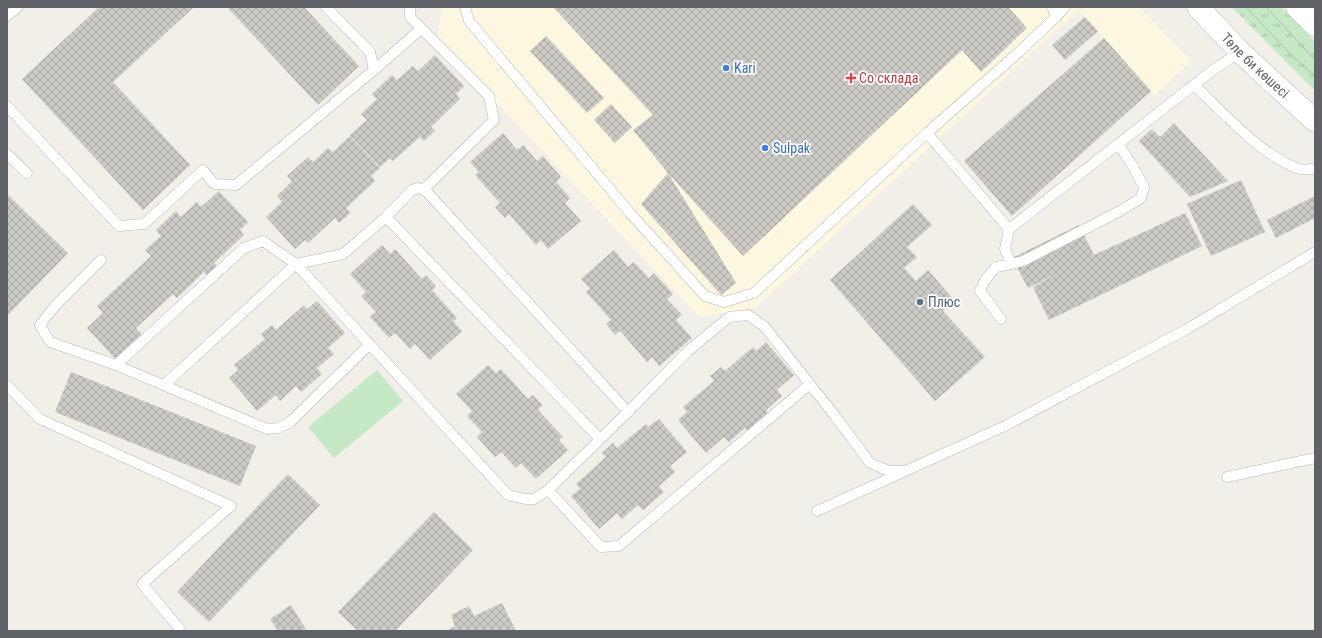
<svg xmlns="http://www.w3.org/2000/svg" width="1322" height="638" font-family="'Roboto Condensed',sans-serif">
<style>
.commercial{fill:#fef7e0}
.grass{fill:url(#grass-tufts)}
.pitch{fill:#c5e8c5}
.building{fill:url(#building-cross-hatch)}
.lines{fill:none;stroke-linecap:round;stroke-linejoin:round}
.lane-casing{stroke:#b5b8bc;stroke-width:11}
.secondary-casing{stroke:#b6babf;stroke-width:23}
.lane{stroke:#fff;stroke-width:10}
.secondary{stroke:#fff;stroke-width:22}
.tram{stroke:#b6b7b8;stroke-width:1}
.shop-dot{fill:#3f7fe0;stroke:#fff;stroke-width:1.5}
.health-dot{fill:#e0444e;stroke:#fff;stroke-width:1.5}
.service-dot{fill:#5c6f8a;stroke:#fff;stroke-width:1.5}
.labels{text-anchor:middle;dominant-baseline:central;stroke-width:3.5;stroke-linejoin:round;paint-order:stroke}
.street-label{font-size:14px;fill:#5f6368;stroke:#fff}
.shop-label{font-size:14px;fill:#366cbe;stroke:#fff;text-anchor:start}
.health-label{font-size:14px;fill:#be3a42;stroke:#fff;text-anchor:start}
.service-label{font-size:14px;fill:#4e5e75;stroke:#fff;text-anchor:start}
</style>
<defs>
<pattern id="grass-tufts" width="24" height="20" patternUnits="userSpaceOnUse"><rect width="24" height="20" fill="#c5e8c5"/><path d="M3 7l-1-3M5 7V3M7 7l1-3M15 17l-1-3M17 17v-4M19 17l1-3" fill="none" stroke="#a3c0a4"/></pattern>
<pattern id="building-cross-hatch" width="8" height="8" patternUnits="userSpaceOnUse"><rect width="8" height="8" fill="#cccac5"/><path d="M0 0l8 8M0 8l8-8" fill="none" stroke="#a9a8a4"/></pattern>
</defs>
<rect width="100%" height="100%" fill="#f1efe8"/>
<!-- commercial -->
<path class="commercial" d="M442,7h697l52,54 -36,34 -77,-85 -323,298 -56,9 -262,-278z"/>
<!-- grass -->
<path class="grass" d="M1232,7h49l34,35v49z"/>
<!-- pitch -->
<path class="pitch" d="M377,370l26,31 -69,57 -26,-31z"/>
<!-- building -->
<g class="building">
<path d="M99,7h95l-81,75 77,83 -47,45 -121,-131z"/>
<path d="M227,7h77l55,59 -41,39z"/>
<path d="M553,7h455l19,21 -46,44 -19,-22 -219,206 -75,-83 68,110 -15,12 -80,-91 27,-31 -35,-43 20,-15z"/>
<path d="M1085,17l13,14 -33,29 -13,-15z"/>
<path d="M546,36l58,62 -17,15 -57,-62z"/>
<path d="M1104,38l47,53 -139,125 -48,-55z"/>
<path d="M435,55l29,31 -8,8 4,5 -29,28 4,4 -11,10 -4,-4 -27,24 -3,-3 -10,9 -30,-32 17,-15 -6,-6 16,-15 -5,-5 20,-19 5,5 16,-14 5,5z"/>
<path d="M611,104l21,23 -17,16 -21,-23z"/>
<path d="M1174,123l54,58 -38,16 -51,-56 13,-12 8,8z"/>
<path d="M503,133l14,17 6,-5 14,16 6,-5 18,21 -5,5 14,16 -5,5 16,18 -33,28 -7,-9 -5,5 -27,-31 -4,4 -10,-11 5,-4 -25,-28 4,-3 -9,-10z"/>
<path d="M350,136l30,32 -9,8 4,5 -29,27 4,5 -11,10 -4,-5 -27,25 -3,-3 -10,9 -29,-32 16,-15 -5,-6 15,-15 -5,-5 21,-19 5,5 15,-14 5,4z"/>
<path d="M1241,180l24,52 -54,24 -24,-52z"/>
<path d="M219,191l29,31 -8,8 4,5 -30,28 4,4 -10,10 -4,-5 -27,26 -4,-4 -37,34 8,9 -26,25 -31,-34 16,-15 -6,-7 54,-50 -6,-6 16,-14 -5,-6 20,-19 5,6 16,-15 4,5z"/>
<path d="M7,194l61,59 -61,63z"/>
<path d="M1315,196v22l-39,20 -9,-18z"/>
<path d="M913,204l19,21 -25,22 10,10 -13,11 12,13 12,-11 27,31 -12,10 42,46 -50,44 -105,-121z"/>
<path d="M1185,213l17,33 -153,74 -16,-33 27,-15 -32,16 -16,-30 67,-33 15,30z"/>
<path d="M382,245l8,9 5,-5 27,30 4,-4 10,11 -4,4 25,28 -4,3 9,10 -32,29 -15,-16 -5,5 -15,-16 -6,5 -19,-21 6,-5 -15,-16 5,-4 -16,-18z"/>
<path d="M614,250l14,17 6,-5 15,16 5,-5 19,21 -6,5 15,16 -6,5 16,18 -33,28 -7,-9 -5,5 -27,-31 -5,4 -9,-11 5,-4 -25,-28 4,-3 -9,-10z"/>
<path d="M317,301l28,32 -17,15 6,6 -17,14 5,6 -21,18 -5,-6 -16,15 -4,-6 -19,16 -28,-33 9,-8 -4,-5 31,-26 -4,-5 11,-9 4,5 28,-25 3,4z"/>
<path d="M766,342l28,33 -17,15 5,6 -16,14 5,6 -21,18 -5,-6 -16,14 -5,-5 -18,16 -28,-33 9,-8 -4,-5 31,-26 -4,-5 11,-9 4,4 28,-24 3,4z"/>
<path d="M488,365l8,8 5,-4 27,30 5,-4 9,10 -4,5 25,27 -4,3 9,10 -32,29 -15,-16 -5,5 -15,-16 -6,5 -18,-20 5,-5 -15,-16 5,-5 -16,-17z"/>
<path d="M71,372l185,74 -16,40 -185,-74z"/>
<path d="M659,419l28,33 -17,14 5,6 -16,14 5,6 -21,18 -5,-5 -16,14 -5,-6 -18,16 -28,-33 9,-7 -4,-5 30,-27 -4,-4 11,-10 4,5 29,-24 2,3z"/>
<path d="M288,474l32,31 -111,117 -32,-30z"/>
<path d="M434,512l39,38 -78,81h-37l-20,-19z"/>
<path d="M502,603l14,28h-70l9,-5 -4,-11 18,-9 5,10z"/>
<path d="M291,605l16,26h-29l-8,-12z"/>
</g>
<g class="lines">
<!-- lane casing -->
<g class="lane-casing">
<g id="lane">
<path d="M410,7v10l79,79 5,24 -71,70"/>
<path d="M465,7l4,14 161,192 75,83 19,6 30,-9 173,-160 92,-81 37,-35 -4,-10"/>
<path d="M7,16l11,-9"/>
<path d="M1056,17l9,-10"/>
<path d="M374,70l47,-41"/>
<path d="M1194,85c28,26 69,73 106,84 4,1 10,0 15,0"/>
<path d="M7,106l112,120 25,-2 59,-54 11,14 22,1 138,-115 -4,-18 -44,-45"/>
<path d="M927,133l82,96 -4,20 6,15 12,-3 97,-50 21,-13 3,-11 -13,-24 -13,-19"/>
<path d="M7,154l20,19"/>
<path d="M386,217l214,222"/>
<path d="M1009,229l204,-159 27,-18"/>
<path d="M101,260l-46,46 -15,19 10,17 66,23 151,64 12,-1 11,-6 80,-78"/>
<path d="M1001,319l-21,-28 5,-11 11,-13 15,-3"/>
<path d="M116,365l128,-117 19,-7 33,23 212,231 17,4h9l14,-9 80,-78 59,-60 42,-35 19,-2 17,12 70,89 35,47 19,8h16"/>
<path d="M7,385l33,34 191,87 -89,78 37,44"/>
<path d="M164,385l132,-121 47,-10 43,-37 26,-27 6,-2 9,4 201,220"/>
<path d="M1227,477l88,-19"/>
<path d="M548,490l53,57 18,-1 191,-162"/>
<path d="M817,511l190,-86 180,-96 128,-77"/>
</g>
</g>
<!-- secondary casing -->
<g class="secondary-casing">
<g id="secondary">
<path id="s1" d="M1198,7l42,45 75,69"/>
<path d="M1297,7l18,18"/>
</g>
</g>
<!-- lane -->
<use href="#lane" class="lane"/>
<!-- secondary -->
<use href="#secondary" class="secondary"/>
<!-- tram -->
<g class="tram">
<path d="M1246,7l46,49 23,20"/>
<path d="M1266,7l49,53"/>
</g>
</g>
<!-- markers -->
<g class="shop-dot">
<circle cx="726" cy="68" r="4"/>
<circle cx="765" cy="148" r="4"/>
</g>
<path class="health-dot" d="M849 72h4v4h4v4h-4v4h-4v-4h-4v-4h4z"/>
<circle class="service-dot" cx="920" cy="302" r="4"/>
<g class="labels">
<!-- street labels -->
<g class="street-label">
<text stroke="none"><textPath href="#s1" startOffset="82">Төле би көшесі</textPath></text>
</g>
<!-- shop labels -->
<g class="shop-label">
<text x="734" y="68">Kari</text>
<text x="773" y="148">Sulpak</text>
</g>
<!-- health labels -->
<g class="health-label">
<text x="859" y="78">Со склада</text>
</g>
<!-- service labels -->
<g class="service-label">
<text x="928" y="302">Плюс</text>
</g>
</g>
<!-- border -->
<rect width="1322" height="638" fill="none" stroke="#5f6368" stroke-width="16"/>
</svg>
